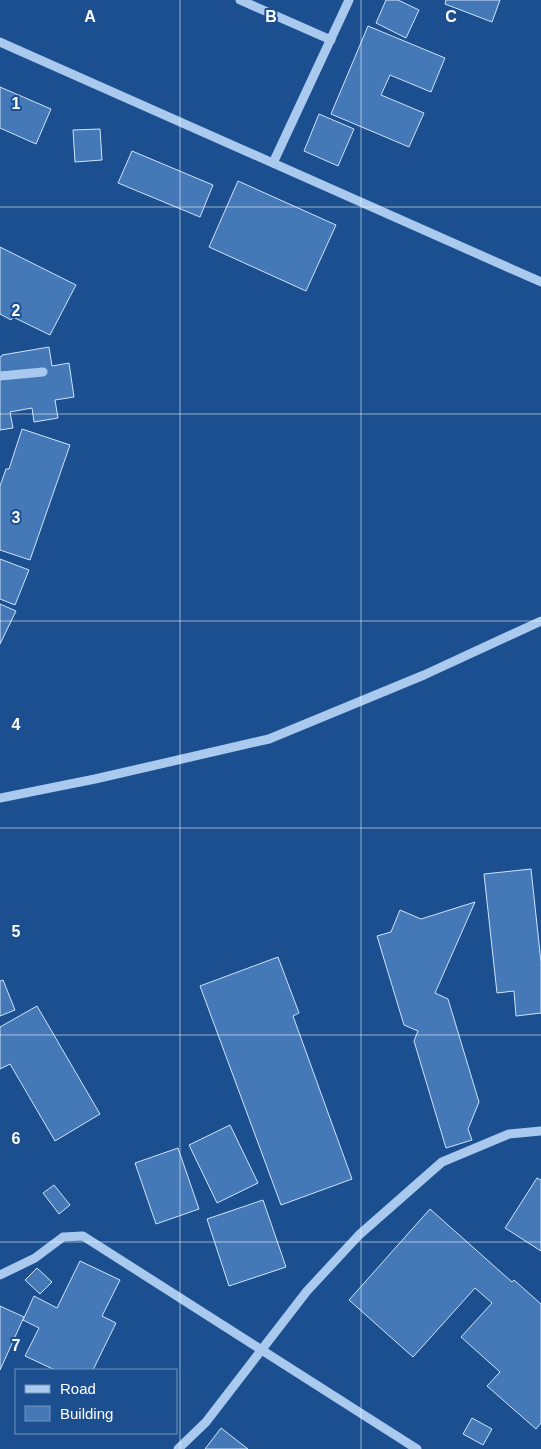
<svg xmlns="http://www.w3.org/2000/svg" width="541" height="1449" font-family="Helvetica,sans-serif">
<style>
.building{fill:#4478b7;stroke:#cfe3fa}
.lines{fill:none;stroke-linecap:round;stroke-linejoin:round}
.minor{stroke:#a9c9ee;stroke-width:9}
.grid{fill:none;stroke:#fff;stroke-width:1;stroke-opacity:0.55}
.grid-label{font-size:16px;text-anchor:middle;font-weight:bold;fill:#fff;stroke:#1b4f8f;stroke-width:4;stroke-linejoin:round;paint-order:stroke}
</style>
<rect width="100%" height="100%" fill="#1b4f8f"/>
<!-- building -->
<g class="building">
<path d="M386,0h12l21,10 -13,28 -30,-15z"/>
<path d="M446,0h54l-8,22 -47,-18z"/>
<path d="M368,26l77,32 -14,34 -41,-17 -9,20 43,18 -15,34 -78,-33z"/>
<path d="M0,87l51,22 -15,35 -36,-16z"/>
<path d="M319,114l35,15 -16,37 -34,-15z"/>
<path d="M100,129l2,31 -27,2 -2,-32z"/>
<path d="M132,151l81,34 -13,32 -82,-34z"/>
<path d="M238,181l98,44 -30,66 -97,-44z"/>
<path d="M0,247l76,38 -26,50 -37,-18 -2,3 -11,-6z"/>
<path d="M49,347l3,19 17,-3 5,34 -19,3 3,18 -24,4 -2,-14 -22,4 3,16 -13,2v-73l2,-1v-1z"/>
<path d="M22,429l48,16 -40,115 -30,-10v-64l6,-17h3z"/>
<path d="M0,559l29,11 -14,35 -15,-6z"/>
<path d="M0,604l16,7 -16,33z"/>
<path d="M531,869l10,93v51l-25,3 -2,-25 -17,2 -13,-119z"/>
<path d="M475,902l-40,91 13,6 31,103 -11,27 4,11 -26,8 -32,-107 4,-10 -14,-6 -27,-89 14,-4 9,-22 21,9z"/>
<path d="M278,957l21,56 -6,3 59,163 -71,26 -81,-219z"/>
<path d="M3,980l12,30 -15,6v-35z"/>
<path d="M37,1006l63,108 -45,27 -45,-77 -10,5v-42z"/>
<path d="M230,1125l28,58 -41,20 -28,-58z"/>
<path d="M178,1148l21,61 -43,15 -21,-61z"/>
<path d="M537,1178l4,2v71l-36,-23z"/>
<path d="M54,1185l16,20 -11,9 -16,-21z"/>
<path d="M263,1200l23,67 -57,19 -22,-67z"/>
<path d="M430,1209l82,73 2,-2 27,24v119l-5,6 -49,-43 13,-14 -39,-35 31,-34 -17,-15 -62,69 -64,-57z"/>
<path d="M80,1261l40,19 -18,36 14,7 -23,47h-38l-30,-14 14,-28 -16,-8 11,-24 23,12z"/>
<path d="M37,1268l15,14 -12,12 -15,-14z"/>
<path d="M0,1306l24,11 -24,53z"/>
<path d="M472,1418l20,11 -9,16 -20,-11z"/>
<path d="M221,1428l27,21h-43z"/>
</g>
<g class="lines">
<!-- minor -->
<g class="minor">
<path d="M240,0l91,40"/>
<path d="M0,42l541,240"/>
<path d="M273,163l76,-163"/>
<path d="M0,376l43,-4"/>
<path d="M0,798l95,-19 174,-40 155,-64 117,-54"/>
<path d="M0,1275l35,-17 28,-21 20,-1 334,213"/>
<path d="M178,1449l28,-27 101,-131 52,-56 83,-73 67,-28 32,-3"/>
</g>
</g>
<!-- grid -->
<path class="grid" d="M180,0v1449M361,0v1449M0,207h541M0,414h541M0,621h541M0,828h541M0,1035h541M0,1242h541"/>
<g class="grid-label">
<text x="90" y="22">A</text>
<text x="271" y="22">B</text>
<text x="451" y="22">C</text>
<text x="16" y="109">1</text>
<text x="16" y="316">2</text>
<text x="16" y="523">3</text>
<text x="16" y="730">4</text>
<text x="16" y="937">5</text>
<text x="16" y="1144">6</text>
<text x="16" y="1351">7</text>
</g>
<!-- legend -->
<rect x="15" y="1369" width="162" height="65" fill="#1b4f8f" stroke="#7695bc"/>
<rect x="25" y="1385" width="25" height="8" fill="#a9c9ee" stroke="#7695bc"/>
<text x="60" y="1394" font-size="15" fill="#ffffff">Road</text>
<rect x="25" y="1406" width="25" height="15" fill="#4478b7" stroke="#7695bc"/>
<text x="60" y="1419" font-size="15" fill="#ffffff">Building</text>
</svg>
